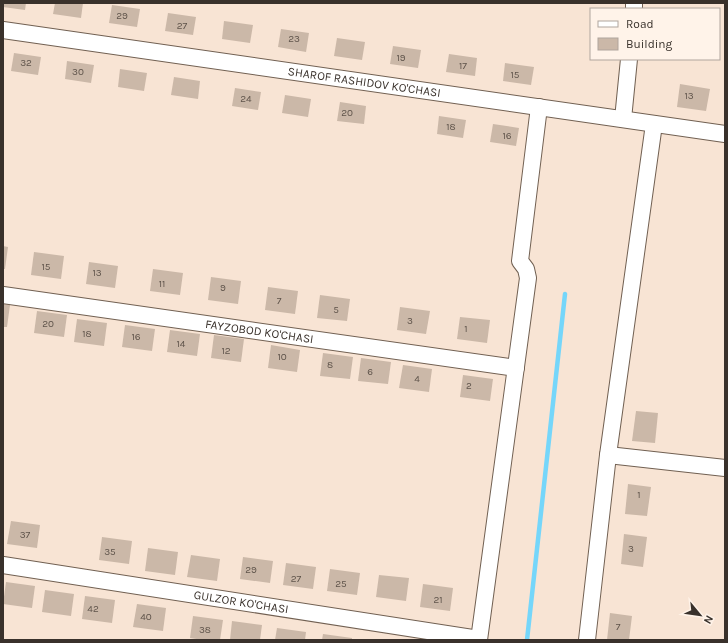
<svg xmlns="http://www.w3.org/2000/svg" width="728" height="643" font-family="Karla,sans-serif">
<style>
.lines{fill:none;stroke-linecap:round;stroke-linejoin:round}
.stream{stroke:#75d6fa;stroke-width:4.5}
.building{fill:#cbb8a8}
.street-casing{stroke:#716052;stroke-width:18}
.street{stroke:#fff;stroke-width:16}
.labels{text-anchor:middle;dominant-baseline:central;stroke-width:3;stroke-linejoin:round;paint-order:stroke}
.number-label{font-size:10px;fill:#5e534a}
.street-label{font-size:12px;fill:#39312b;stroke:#fff3e9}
</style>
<rect width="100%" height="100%" fill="#f8e4d4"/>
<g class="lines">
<!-- stream -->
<path class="stream" d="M527,640l38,-346"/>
</g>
<!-- building -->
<g class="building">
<path d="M3,3h23l-1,7 -22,-3z"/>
<path d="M55,3h28l-2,15 -28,-4z"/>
<path d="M112,5l28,4 -3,18 -28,-4z"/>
<path d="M168,13l28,4 -3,18 -28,-4z"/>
<path d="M224,21l29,4 -3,18 -28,-4z"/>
<path d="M281,29l28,4 -3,19 -28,-5z"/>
<path d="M337,38l28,4 -3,18 -28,-4z"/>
<path d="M393,46l28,4 -3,18 -28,-4z"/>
<path d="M14,53l27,4 -3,18 -27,-4z"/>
<path d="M449,54l28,4 -2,18 -29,-4z"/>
<path d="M67,61l27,4 -3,18 -26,-4z"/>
<path d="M505,63l29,4 -3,18 -28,-4z"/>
<path d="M120,69l27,4 -3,18 -26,-4z"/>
<path d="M174,77l26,4 -2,18 -27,-4z"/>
<path d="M680,84l30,5 -4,22 -29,-4z"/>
<path d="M235,88l26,4 -3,18 -26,-4z"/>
<path d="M285,95l26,4 -3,18 -26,-4z"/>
<path d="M340,102l26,4 -2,18 -27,-3z"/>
<path d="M439,116l27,4 -3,18 -26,-4z"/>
<path d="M493,124l26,4 -3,18 -26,-4z"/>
<path d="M3,246l5,1 -3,22h-2z"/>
<path d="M34,252l30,4 -3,23 -30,-4z"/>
<path d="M89,262l29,4 -3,22 -29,-4z"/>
<path d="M153,269l30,4 -3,22 -30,-4z"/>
<path d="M211,277l30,4 -3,23 -30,-4z"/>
<path d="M268,287l30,4 -3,23 -30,-4z"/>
<path d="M320,295l30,4 -3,22 -30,-3z"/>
<path d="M3,304l7,1 -3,22h-4z"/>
<path d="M400,307l30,4 -4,23 -29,-4z"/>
<path d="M37,311l30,4 -3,22 -30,-4z"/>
<path d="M460,317l30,3 -3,23 -30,-4z"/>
<path d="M77,319l30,4 -3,23 -30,-4z"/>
<path d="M125,325l30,4 -3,22 -30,-4z"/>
<path d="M170,330l30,4 -3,22 -30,-4z"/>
<path d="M214,335l30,4 -3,23 -30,-4z"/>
<path d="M271,345l29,5 -3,22 -29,-4z"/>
<path d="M323,353l30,4 -3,22 -30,-3z"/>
<path d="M361,358l30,4 -3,22 -30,-3z"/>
<path d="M403,365l29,4 -3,23 -30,-4z"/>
<path d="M463,375l30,4 -3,22 -30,-4z"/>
<path d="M636,411l22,2 -3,30 -23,-2z"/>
<path d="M628,484l23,3 -4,29 -22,-2z"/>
<path d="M11,521l29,4 -3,23 -30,-4z"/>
<path d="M624,534l23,3 -4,30 -22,-3z"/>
<path d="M102,537l30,4 -3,23 -30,-4z"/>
<path d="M148,548l30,4 -3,23 -30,-4z"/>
<path d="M191,555l29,4 -3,22 -30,-4z"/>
<path d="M243,557l30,4 -3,22 -30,-4z"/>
<path d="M286,563l30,4 -3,22 -30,-4z"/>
<path d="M330,569l30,4 -3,22 -30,-4z"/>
<path d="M379,575l30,3 -3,23 -30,-4z"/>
<path d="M6,582l29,4 -3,22 -29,-4z"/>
<path d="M423,584l30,4 -3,23 -30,-4z"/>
<path d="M45,590l29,4 -3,22 -29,-4z"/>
<path d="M85,596l30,4 -3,23 -30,-4z"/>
<path d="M137,604l29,4 -3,23 -30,-4z"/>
<path d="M610,613l22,3 -3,24h-22z"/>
<path d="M193,616l30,4 -3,20h-17l-13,-2z"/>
<path d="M232,621l30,4 -2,15h-30z"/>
<path d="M277,628l29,4 -1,8h-30z"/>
<path d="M323,634l29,4v2h-30z"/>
</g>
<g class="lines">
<!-- street casing -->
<g class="street-casing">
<g id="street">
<path d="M634,9v-6"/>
<path id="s1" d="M3,30l722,104"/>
<path d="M623,119l6,-60"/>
<path id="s2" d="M3,295l513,73"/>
<path d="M608,455l117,13"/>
<path id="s3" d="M3,565l476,74"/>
<path d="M479,640l49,-362 -2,-9 -6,-8 19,-154"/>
<path d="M587,640l21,-185 46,-331"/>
</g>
</g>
<!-- street -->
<use href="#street" class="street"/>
</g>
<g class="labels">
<!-- number labels -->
<g class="number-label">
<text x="122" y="16">29</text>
<text x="182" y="26">27</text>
<text x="294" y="39">23</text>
<text x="401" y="58">19</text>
<text x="26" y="63">32</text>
<text x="463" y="66">17</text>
<text x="78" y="72">30</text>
<text x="515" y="75">15</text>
<text x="689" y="96">13</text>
<text x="246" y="99">24</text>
<text x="347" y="113">20</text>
<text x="451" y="127">18</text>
<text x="507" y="136">16</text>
<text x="46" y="267">15</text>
<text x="97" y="273">13</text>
<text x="162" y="284">11</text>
<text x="223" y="288">9</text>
<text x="279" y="301">7</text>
<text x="336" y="310">5</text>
<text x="410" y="321">3</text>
<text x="48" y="324">20</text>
<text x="466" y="329">1</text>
<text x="87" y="334">18</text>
<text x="136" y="337">16</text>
<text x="181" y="344">14</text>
<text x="226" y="351">12</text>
<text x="282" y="357">10</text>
<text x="330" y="365">8</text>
<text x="370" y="372">6</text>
<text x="417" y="379">4</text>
<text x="469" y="386">2</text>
<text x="639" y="495">1</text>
<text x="25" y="535">37</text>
<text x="631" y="549">3</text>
<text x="110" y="552">35</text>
<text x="251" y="570">29</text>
<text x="296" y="579">27</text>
<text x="341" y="584">25</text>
<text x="438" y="600">21</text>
<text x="93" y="609">42</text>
<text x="146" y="617">40</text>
<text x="618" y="627">7</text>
<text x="205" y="630">38</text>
</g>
<!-- street labels -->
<g class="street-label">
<text stroke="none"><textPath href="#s1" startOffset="365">SHAROF RASHIDOV KO'CHASI</textPath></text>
<text stroke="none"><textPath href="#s2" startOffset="259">FAYZOBOD KO'CHASI</textPath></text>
<text stroke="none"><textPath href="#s3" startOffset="241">GULZOR KO'CHASI</textPath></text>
</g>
</g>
<!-- border -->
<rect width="728" height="643" fill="none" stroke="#39312b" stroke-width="8"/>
<!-- legend -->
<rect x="590" y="8" width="130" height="52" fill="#fff3e9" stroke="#b0a59d"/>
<rect x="598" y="21" width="20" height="6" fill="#ffffff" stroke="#b0a59d"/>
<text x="626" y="28" font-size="12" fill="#39312b">Road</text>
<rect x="598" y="38" width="20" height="12" fill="#cbb8a8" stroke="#b0a59d"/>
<text x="626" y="48" font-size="12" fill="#39312b">Building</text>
<!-- north arrow -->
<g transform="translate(700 615) rotate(119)" stroke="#fff3e9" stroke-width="3" paint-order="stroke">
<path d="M0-3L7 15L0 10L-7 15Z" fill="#39312b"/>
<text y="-6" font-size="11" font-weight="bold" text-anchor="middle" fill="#39312b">N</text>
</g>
</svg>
